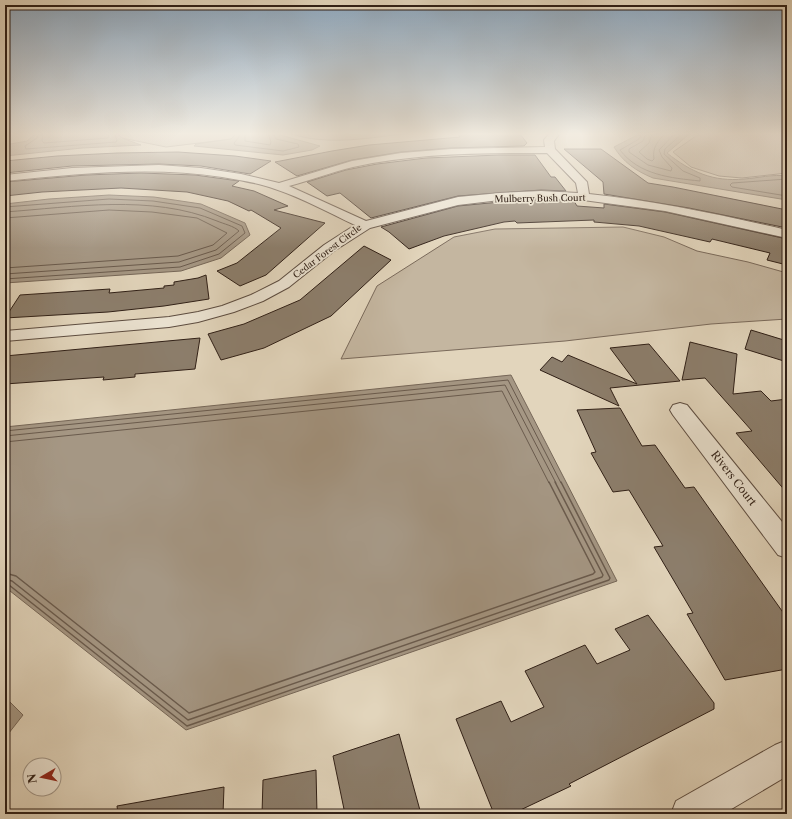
<svg xmlns="http://www.w3.org/2000/svg" width="792" height="819" font-family="'Libre Caslon Text',serif">
<style>
.green{fill:#c4b6a0;stroke:#7a6a5b}
.water{fill:#a59784;stroke:#766758}
.lines{fill:none;stroke-linecap:round;stroke-linejoin:round}
.shore-far1{stroke:#6a5b4d;stroke-width:1}
.shore{stroke:#6a5b4d;stroke-width:1.5}
.building{fill:#8c7e6c;stroke:#2f1f16}
.street-casing{stroke:#5c4c40;stroke-width:2}
.street{fill:#ece4d3;fill-rule:evenodd}
.labels{text-anchor:middle;dominant-baseline:central;stroke-width:3.5;stroke-linejoin:round;paint-order:stroke}
.far-street-label{font-size:9px;fill:#2f1f16;stroke:#ece4d3}
.street-label{font-size:11px;fill:#2f1f16;stroke:#ece4d3}
</style>
<rect width="100%" height="100%" fill="#e2d5bc"/>
<filter id="stains"><feTurbulence type="fractalNoise" baseFrequency=".005" numOctaves="4"/><feColorMatrix values="0 0 0 0 .2 0 0 0 0 .09 0 0 0 0 .02 0 0 0 .5 -.17"/></filter>
<radialGradient id="worn" r=".72"><stop offset=".6" stop-color="#630" stop-opacity="0"/><stop offset="1" stop-color="#630" stop-opacity=".3"/></radialGradient>
<!-- green -->
<g class="green">
<path d="M237,133l-5,6 -66,8 -44,-9 -6,-4z"/>
<path d="M289,133h123c-40,4 -84,14 -123,0z"/>
<path d="M706,133h81v40l-45,5 -23,-2 -28,-9 -18,-15 23,-16z"/>
<path d="M623,227l41,10 33,14 51,11 39,11v46l-76,5 -146,17 -224,18 36,-73 77,-49 41,-8z"/>
</g>
<!-- water -->
<g class="water">
<path d="M36,133h80l6,5 19,7 -59,3 -77,8v-11l22,-4z"/>
<path d="M237,133h36l47,13 -8,4 -29,5 -89,-9 2,-2 35,-5z"/>
<path d="M641,133h53l-6,2 -21,18c24,19 46,29 77,26 14,-1 29,-5 43,-3v24l-134,-22c-17,-7 -30,-16 -39,-31z"/>
<path d="M109,195l45,2 47,7 44,19 5,12 -29,23 -40,13 -176,12v-79l44,-5z"/>
<path d="M511,375l106,206 -431,149 -181,-143v-160z"/>
<path d="M5,697l18,18 -18,23z"/>
</g>
<g class="lines">
<!-- shore-far1 -->
<g class="shore-far1">
<path d="M38,133l-1,5 -12,8 1,3 90,-7 1,-2 -3,-7"/>
<path d="M43,133l-1,8 2,2 64,-5 1,-5"/>
<path d="M240,133l-1,4 -5,6 1,2 48,6 16,-4 -1,-3 -22,-5 -3,-6"/>
<path d="M245,133v8l25,4 1,-3 -3,-9"/>
<path d="M641,133l-2,6 -19,11c19,25 51,28 80,31v-3l-17,-7 -19,-17 1,-5 18,-16"/>
<path d="M646,133l-3,8 -14,8v3l19,13 23,6 1,-3 -10,-11 -3,-7 16,-17"/>
<path d="M652,133l-3,10 -10,9 8,7 5,2 2,-2c-2,-12 4,-18 12,-26"/>
<path d="M787,179l-55,4 -2,2 2,2 55,9"/>
<path d="M5,207l104,-8 44,2 47,7 42,18 3,7 -26,21 -39,13 -175,12"/>
<path d="M5,212c69,-5 146,-18 212,9 7,3 17,5 22,10l-23,19 -37,12 -174,12"/>
<path d="M5,218l104,-8 43,2 45,6 30,15 -14,12 -35,11 -173,12"/>
<path d="M5,431l503,-51 53,103"/>
<path d="M5,436l500,-51 51,98"/>
<path d="M5,442l497,-51 47,92"/>
</g>
<!-- shore -->
<g class="shore">
<path d="M5,573l11,3 173,137 404,-139 2,-2 -46,-90"/>
<path d="M5,579l7,2 176,139 414,-143 1,-2 -48,-93"/>
<path d="M5,584l4,1 178,141 422,-146 1,-2 -49,-96"/>
</g>
</g>
<!-- building -->
<g class="building">
<path d="M458,134h62l7,9 -3,3 -73,2 -50,4 -49,8 -55,16 -22,-14 57,-11 37,-6 91,-8z"/>
<path d="M564,149h37l47,34 25,4 114,23v18l-98,-20 -85,-14 -1,-12z"/>
<path d="M178,152l57,4 36,5 -21,13 -49,-8 -42,-2 -87,2 -67,7v-12l52,-5 60,-3z"/>
<path d="M499,155h36l16,22h4l11,14 -25,-1 -83,6 -87,22 -31,-25 -13,3 -20,-14 39,-12 31,-6 49,-6z"/>
<path d="M141,173l54,2 44,6 -7,5 22,5 34,15 -14,4 51,13 -59,52 -26,11 -23,-15 20,-8 44,-35 -30,-18 -2,1 -21,-10 -41,-9 -66,-4 -79,4 -37,4v-14l81,-7z"/>
<path d="M541,200l33,1 3,5 27,2v-4l61,8 122,27v26l-20,-5 3,-7 -58,-14 -2,3 -71,-16 -45,-4v-2l-77,3 -2,-2 -11,1 -60,14 -35,13 -20,-17 -8,-5 77,-21 42,-4z"/>
<path d="M364,246l27,14 -60,56 -67,32 -43,12 -13,-26 36,-10 56,-24z"/>
<path d="M206,275l3,24 -45,7 -56,6 -103,6 15,-23 90,-6 -1,4 55,-5v-2l10,-1v-3l24,-4z"/>
<path d="M751,330l36,11v21l-42,-13z"/>
<path d="M200,338l-5,31 -60,5v3l-32,3 1,-3 -99,7v-28z"/>
<path d="M690,342l47,12 -4,40 28,-3 10,10 16,-2v94l-51,-60 16,-2 -47,-53 -23,2z"/>
<path d="M649,344l31,37 -70,7 9,18 -79,-36 12,-13 10,5 6,-7 69,29 -27,-36z"/>
<path d="M620,408l22,38 13,-1 30,43 9,-1 93,131v51l-62,11 -38,-66 6,-1 -39,-66 9,-1 -34,-56 -16,2 -22,-39 5,-1 -19,-42z"/>
<path d="M648,615l66,88v6l-145,75 2,2 -59,28h-18l-38,-95 45,-18 10,21 33,-15 -19,-36 60,-26 12,19 33,-14 -15,-21z"/>
<path d="M399,734l22,80h-76l-12,-58z"/>
<path d="M316,770l1,44h-55l1,-34z"/>
<path d="M224,787l-1,27h-105l-1,-8z"/>
</g>
<g class="lines">
<!-- street casing -->
<g class="street-casing">
<g id="street">
<path d="M550,133h10l-6,8 1,8 32,33 2,12c67,7 133,21 198,36v8l-122,-27 -82,-11 -42,-2 -41,2 -42,5 -88,23 -36,23 -45,36 -26,14 -29,11 -36,10 -29,5 -164,14v-10l164,-14 29,-5 24,-6 29,-11 28,-14 45,-36 31,-20c-26,-12 -52,-27 -80,-36 -16,-6 -35,-9 -53,-12 -72,-11 -145,-3 -217,4v-6l67,-7 87,-3 42,3 40,6 38,9 73,-22 49,-8 50,-4 94,-2 -1,-7zM547,153l29,30 2,10 -37,-2 -41,2 -42,4 -92,24 -77,-35c22,-6 43,-14 64,-19 64,-14 130,-14 194,-14z"/>
<path d="M680,403l7,2 100,123v30l-9,-3 -105,-140 -3,-5 3,-5z"/>
<path d="M787,740v36l-64,38h-52l5,-13 99,-56z"/>
</g>
</g>
<!-- street -->
<use href="#street" class="street"/>
</g>
<!-- sky -->
<linearGradient id="sky" x2="0" y2="1"><stop stop-color="#8da8c0"/><stop offset="0.54" stop-color="#f2ece1"/><stop offset="1" stop-color="#f2ece1" stop-opacity="0"/></linearGradient>
<rect width="792" height="248" fill="url(#sky)"/>
<g class="labels">
<!-- far-street labels -->
<g class="far-street-label">
<text transform="translate(540 198) rotate(-1)">Mulberry Bush Court</text>
<text transform="translate(327 251) rotate(-37)">Cedar Forest Circle</text>
</g>
<!-- street labels -->
<g class="street-label">
<text transform="translate(734 478) rotate(52)">Rivers Court</text>
</g>
</g>
<!-- margin -->
<rect width="792" height="819" fill="none" stroke="#e2d5bc" stroke-width="20"/>
<rect x="6" y="6" width="780" height="807" fill="none" stroke="#2f1f16" stroke-width="2"/>
<rect x="10" y="10" width="772" height="799" fill="none" stroke="#2f1f16"/>
<!-- north arrow -->
<g transform="translate(42 777) rotate(261)"><circle r="19" fill="#ece4d3" stroke="#a09587"/>
<path d="M0-3L7 15L0 10L-7 15Z" fill="#8f2418"/>
<text y="-6" font-size="11" font-weight="bold" text-anchor="middle" fill="#2f1f16">N</text>
</g>
<rect width="100%" height="100%" filter="url(#stains)"/>
<rect width="100%" height="100%" fill="url(#worn)"/>
</svg>
